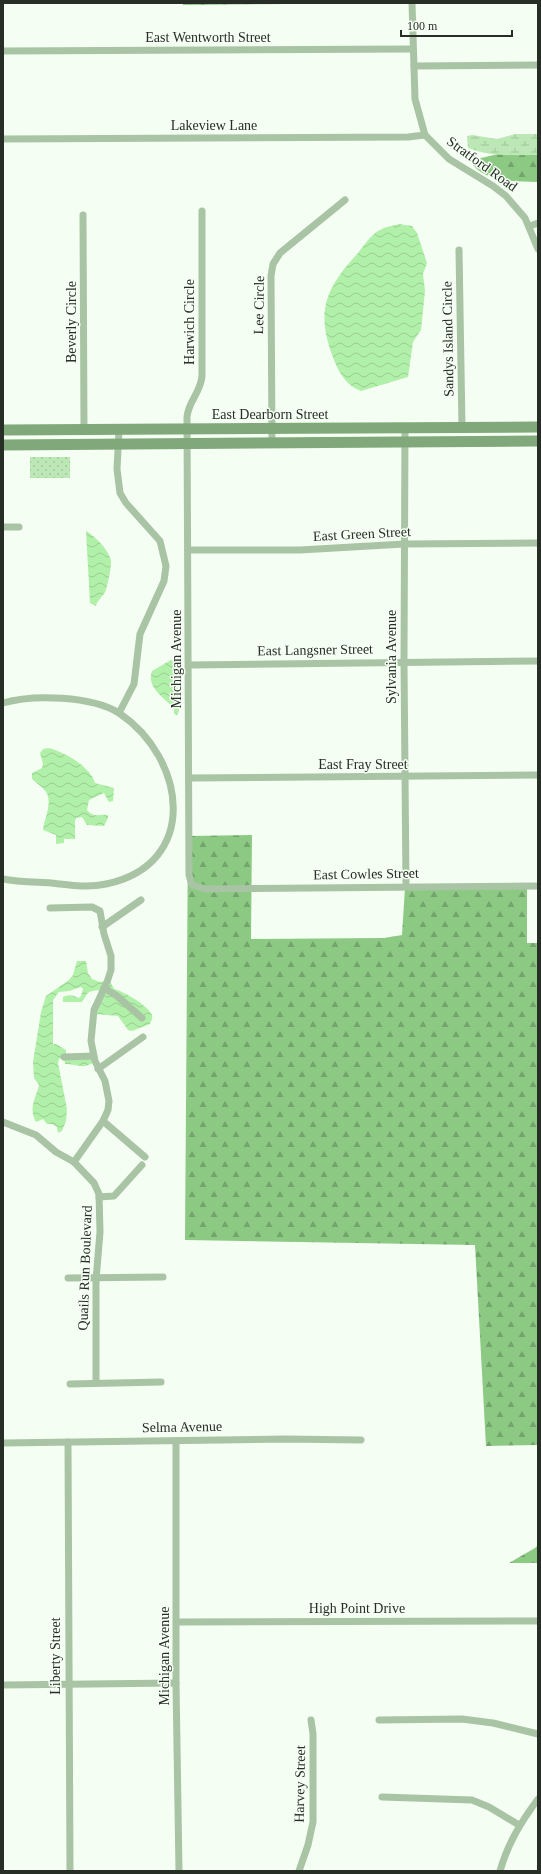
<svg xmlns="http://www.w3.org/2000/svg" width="541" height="1874" font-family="Georgia,serif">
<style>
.forest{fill:url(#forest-firs)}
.wetland{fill:url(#wetland-marsh)}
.park{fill:url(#park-dots)}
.water{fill:url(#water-waves)}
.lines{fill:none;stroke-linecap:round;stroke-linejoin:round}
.minor{stroke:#a9c4a4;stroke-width:7}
.secondary{stroke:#80a87a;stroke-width:11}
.labels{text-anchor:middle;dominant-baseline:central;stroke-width:3;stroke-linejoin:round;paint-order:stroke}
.street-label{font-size:14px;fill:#262e25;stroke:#f5fef3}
</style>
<defs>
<pattern id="forest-firs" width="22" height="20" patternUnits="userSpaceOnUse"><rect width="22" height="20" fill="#8cc983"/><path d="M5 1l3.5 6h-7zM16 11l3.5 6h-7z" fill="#72a46b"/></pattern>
<pattern id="wetland-marsh" width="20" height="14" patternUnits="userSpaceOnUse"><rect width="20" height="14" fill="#bbe8b4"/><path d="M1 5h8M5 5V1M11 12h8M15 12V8" fill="none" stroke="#a1c79b"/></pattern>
<pattern id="park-dots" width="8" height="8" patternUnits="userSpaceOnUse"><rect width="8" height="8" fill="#bbe8b4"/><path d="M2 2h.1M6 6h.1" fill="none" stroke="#a1c79b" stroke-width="1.8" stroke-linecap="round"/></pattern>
<pattern id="water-waves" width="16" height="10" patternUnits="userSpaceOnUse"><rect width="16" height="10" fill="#b1f0a8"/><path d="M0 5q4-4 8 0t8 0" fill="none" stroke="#98ce90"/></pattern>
</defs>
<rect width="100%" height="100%" fill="#f5fef3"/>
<!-- forest -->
<g class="forest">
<path d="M183,3h226l-226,2z"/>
<path d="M498,154l40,1v27c-21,-1 -50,1 -65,-17l8,-7z"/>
<path d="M252,835l-1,104 133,-1 18,-3 3,-47h122v55h11v502l-52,1 -11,-201 -290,-5 3,-404z"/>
<path d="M538,1545v18h-29l26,-15z"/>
</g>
<!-- wetland -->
<path class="wetland" d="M515,134h23v21c-23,0 -48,2 -70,-7l-1,-12 5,-1 25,4z"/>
<!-- park -->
<rect class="park" x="30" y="457" width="40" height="21"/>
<!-- water -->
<g class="water">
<path d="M399,224l13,2 5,7 10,30 -4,11 2,17 -4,39 -8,12 -5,35 -47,14c-14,-5 -22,-18 -27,-31 -19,-48 -9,-71 24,-107 6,-8 14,-20 24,-24 5,-3 11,-3 17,-5z"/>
<path d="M86,531c8,4 25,21 25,31 0,8 -3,20 -5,28 -2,6 -9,10 -10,16l-6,-3z"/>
<path d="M171,660l5,1 3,50 -2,4 -3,-1v-6c-10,-10 -28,-21 -22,-37z"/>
<path d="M48,748c15,3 43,19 47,35l19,5 -1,13 -4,1 -5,-9 -15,7 -2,10c7,8 12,4 21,5v3l-4,8 -17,-1 -5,-8 -6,1 -1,3v18h-11v4l-8,1v-9l-13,-5c1,-11 10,-27 3,-38 -3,-5 -10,-9 -14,-13v-6l10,-5 1,-4 -3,-11 3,-4z"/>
<path d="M77,961h9l2,12 4,6 8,3 10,-1 4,8c9,2 35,17 38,26 1,3 -1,6 -2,9l-18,7 -4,-1 -10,-14 -23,-2 6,-21 -3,-3c-13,2 -10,4 -16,12h-19v-5c6,-3 10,-2 16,1l2,-2 2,-7 -2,-2 -12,4 -10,1 -6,8v44h3l10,6v6l24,-2 4,8c-11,8 -17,2 -29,2v-2l-4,-4 -2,1 -1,4 9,46 -1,12 -4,10 -4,2 -1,-6 -5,-3h-5l-4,-5 -7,3c-8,-14 0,-24 3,-37l-5,-7 -1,-16 8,-50 5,-16 23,-16 4,-5z"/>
</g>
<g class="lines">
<!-- minor -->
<g class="minor">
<path d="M412,3l3,96 10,36 24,24 44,27 13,10 19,22 13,31"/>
<path d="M3,51l409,-2"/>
<path d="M414,66l124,-1"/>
<path d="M3,139l405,-2 17,-2"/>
<path d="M202,211v165c-1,16 -14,26 -15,41l2,458 3,10 14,4 332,-3"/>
<path d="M83,215l1,215"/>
<path d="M530,226l8,-3"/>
<path d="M459,250l3,177"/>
<path d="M405,428l-1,234 2,224"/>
<path d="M272,443l-1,-167 2,-12 7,-11 65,-53"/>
<path d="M3,527h16"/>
<path d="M188,550h112l104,-6 134,-1"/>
<path d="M189,665l349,-4"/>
<path d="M3,703c30,-9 89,-7 116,10 67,45 82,151 -13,171 -18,4 -37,1 -55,-1 -15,-1 -33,-1 -48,-4"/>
<path d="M119,713l15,-29 6,-50 24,-53 2,-15 -6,-25 -34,-38 -6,-10 -3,-24 2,-39"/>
<path d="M189,778l349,-3"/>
<path d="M50,908l42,-1 8,4 4,23 7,22v14l-4,12 -13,28 -3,31 4,20 10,20 4,20 -1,9 -5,11 -29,41"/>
<path d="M102,927l39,-27"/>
<path d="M104,988l13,8 25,22"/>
<path d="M64,1057l29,-1"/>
<path d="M98,1069l45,-32"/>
<path d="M103,1121l42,36"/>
<path d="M3,1122l33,13 20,17 18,10 20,21 5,11 1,38 -4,48v103"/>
<path d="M99,1197l15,-1 28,-31"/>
<path d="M68,1278l95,-1"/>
<path d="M70,1384l91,-2"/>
<path d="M176,1441v242l3,188"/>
<path d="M68,1442l2,429"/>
<path d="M3,1443l282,-4 76,1"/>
<path d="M177,1622l361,-1"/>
<path d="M3,1685l173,-2"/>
<path d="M379,1720l83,-1 31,4 45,11"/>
<path d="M382,1797l90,3 17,7 30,18"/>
<path d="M299,1871l9,-26 5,-23v-88l-2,-14"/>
<path d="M500,1871c8,-28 21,-49 38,-72"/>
</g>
<!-- secondary -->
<g class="secondary">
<path d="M3,430l535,-3"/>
<path d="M3,445l535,-4"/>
</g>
</g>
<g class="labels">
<!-- street labels -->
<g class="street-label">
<text x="208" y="37">East Wentworth Street</text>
<text x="214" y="125">Lakeview Lane</text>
<text transform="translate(482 164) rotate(36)">Stratford Road</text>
<text transform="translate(259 305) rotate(-89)">Lee Circle</text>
<text transform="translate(71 322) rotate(-90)">Beverly Circle</text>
<text transform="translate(189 322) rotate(-90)">Harwich Circle</text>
<text transform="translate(448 339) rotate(-91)">Sandys Island Circle</text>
<text x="270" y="414">East Dearborn Street</text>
<text transform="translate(362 534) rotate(-3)">East Green Street</text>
<text transform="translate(315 650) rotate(-1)">East Langsner Street</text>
<text transform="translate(391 657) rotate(-90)">Sylvania Avenue</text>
<text transform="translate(176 659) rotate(-90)">Michigan Avenue</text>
<text x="363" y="764">East Fray Street</text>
<text transform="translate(366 874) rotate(-1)">East Cowles Street</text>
<text transform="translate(85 1268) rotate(-88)">Quails Run Boulevard</text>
<text transform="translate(182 1427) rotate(-1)">Selma Avenue</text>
<text x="357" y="1608">High Point Drive</text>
<text transform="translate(55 1656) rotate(-90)">Liberty Street</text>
<text transform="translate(164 1656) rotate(-90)">Michigan Avenue</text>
<text transform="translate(300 1784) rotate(-89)">Harvey Street</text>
</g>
</g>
<!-- border -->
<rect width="541" height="1874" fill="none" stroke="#262e25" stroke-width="8"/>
<!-- scale -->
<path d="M401 30v6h111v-6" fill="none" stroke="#262e25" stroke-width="2"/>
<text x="407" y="30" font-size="12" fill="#262e25" stroke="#f5fef3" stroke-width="3" paint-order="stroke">100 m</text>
</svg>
